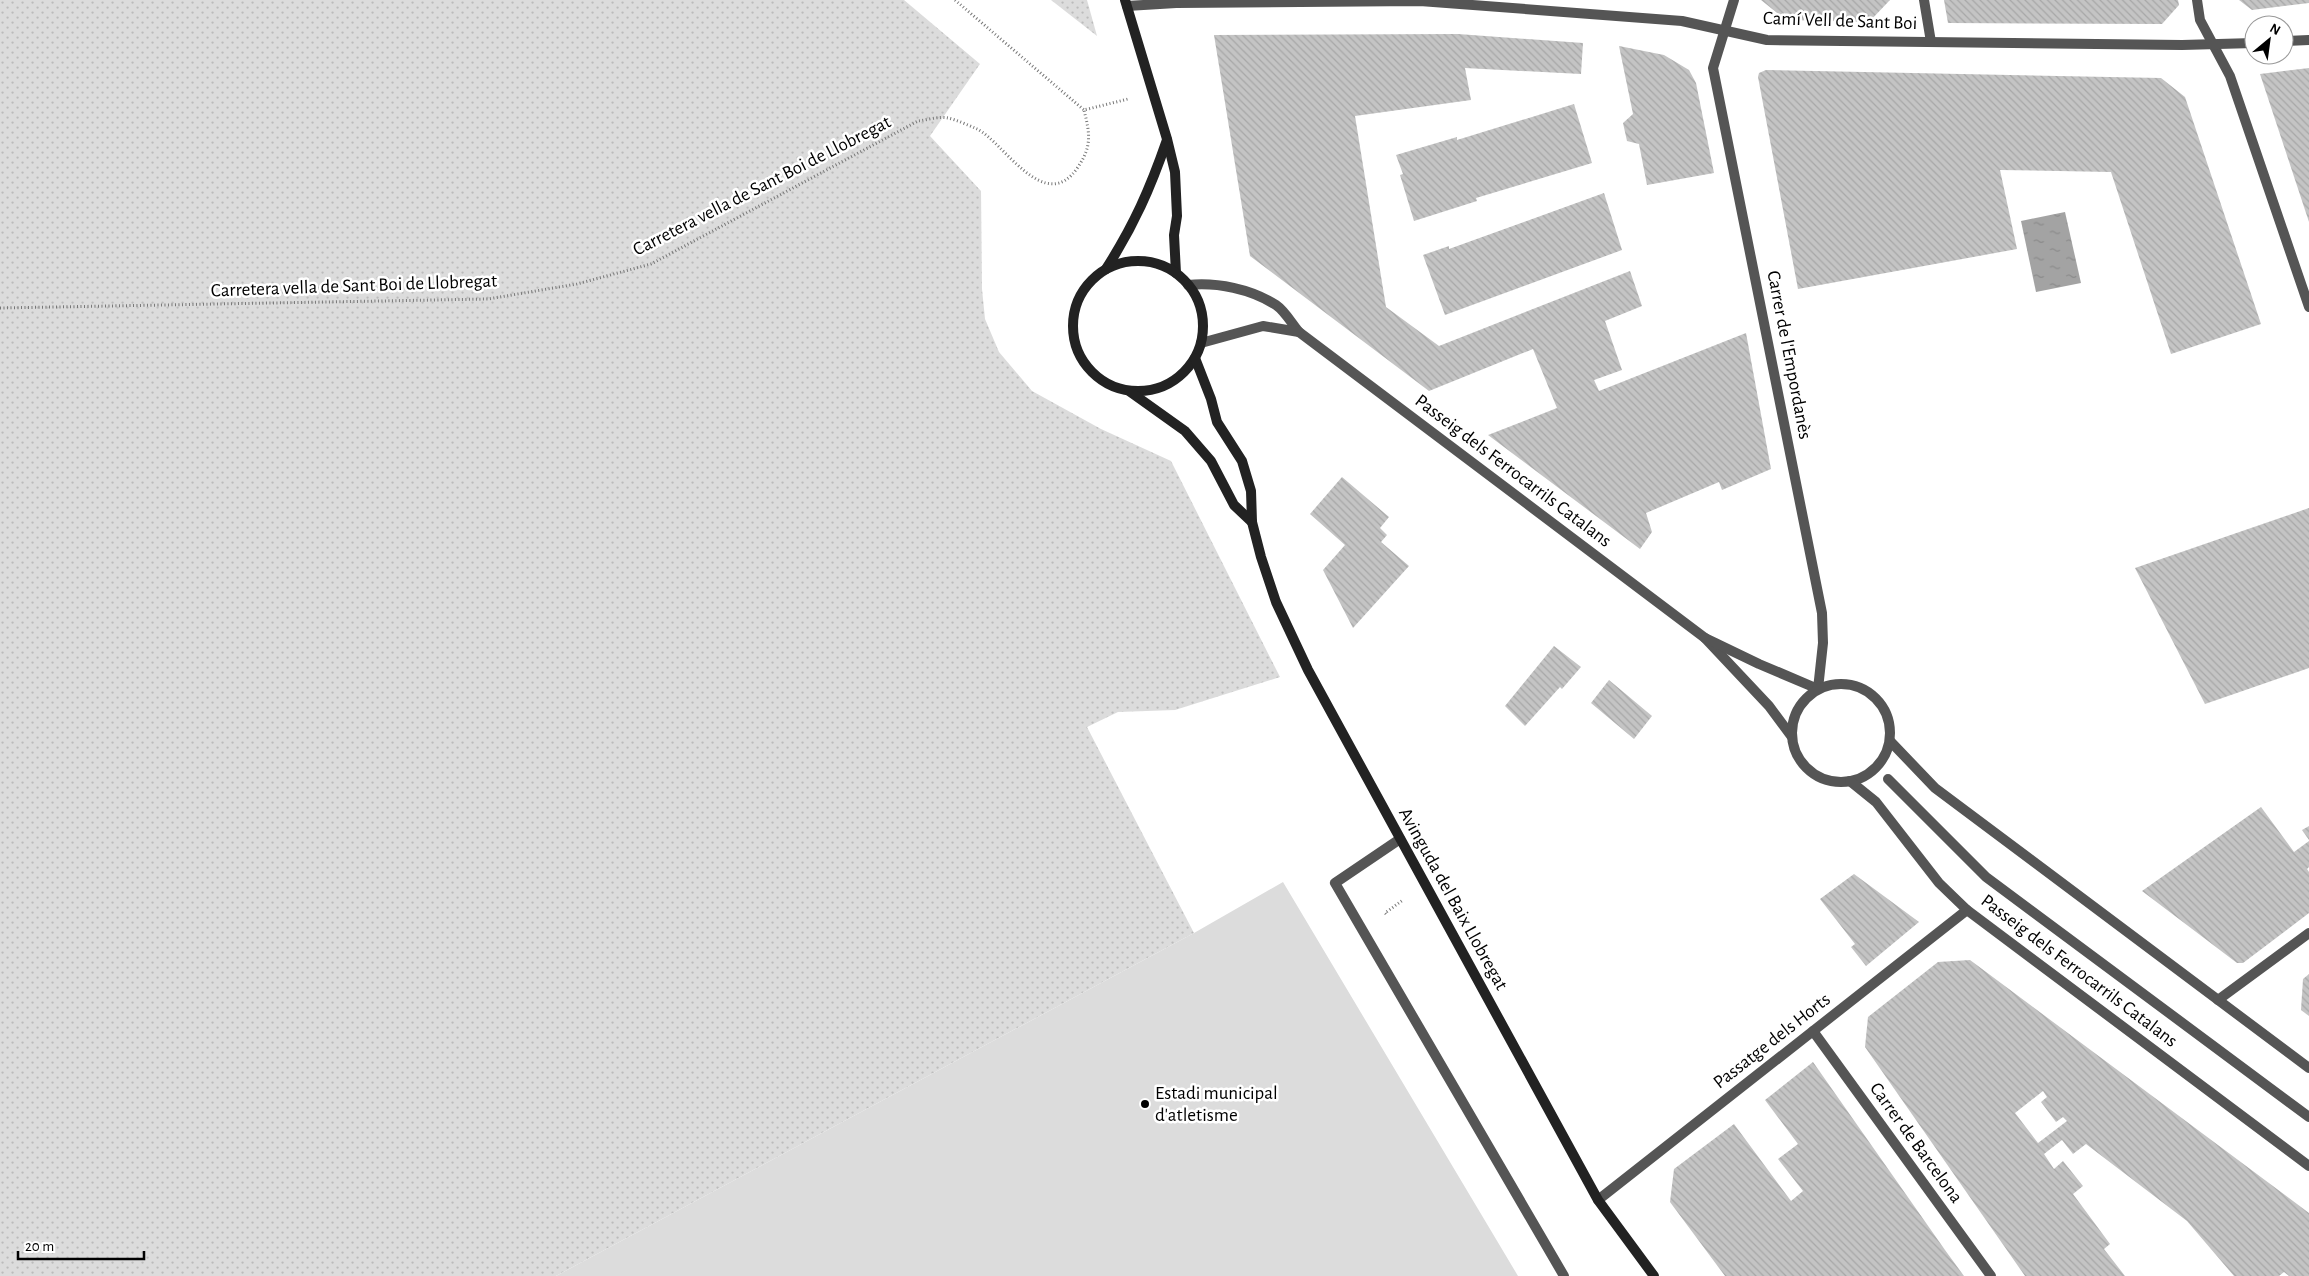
<svg xmlns="http://www.w3.org/2000/svg" width="2309" height="1276" font-family="'Alegreya Sans',sans-serif">
<style>
.green{fill:url(#green-dots)}
.pitch{fill:#dcdcdc}
.water{fill:url(#water-ripples)}
.building{fill:url(#building-back-hatch);fill-rule:evenodd}
.lines{fill:none;stroke-linecap:round;stroke-linejoin:round}
.path{stroke:#777;stroke-width:3;stroke-dasharray:1 2.5;stroke-linecap:butt}
.service{stroke:#555;stroke-width:10}
.pedestrian{stroke:#555;stroke-width:10}
.minor{stroke:#555;stroke-width:10}
.secondary{stroke:#222;stroke-width:10}
.poi-dot{fill:#000;stroke:#fff;stroke-width:2}
.labels{text-anchor:middle;dominant-baseline:central;stroke-width:5;stroke-linejoin:round;paint-order:stroke}
.street-label{font-size:19px;fill:#000;stroke:#fff}
.poi-label{font-size:19px;fill:#000;stroke:#fff;text-anchor:start}
</style>
<defs>
<pattern id="green-dots" width="8" height="8" patternUnits="userSpaceOnUse" patternTransform="scale(1.25)"><rect width="8" height="8" fill="#dcdcdc"/><path d="M2 2h.1M6 6h.1" fill="none" stroke="#bbb" stroke-width="1.8" stroke-linecap="round"/></pattern>
<pattern id="water-ripples" width="26" height="14" patternUnits="userSpaceOnUse" patternTransform="scale(1.25)"><rect width="26" height="14" fill="#a3a3a3"/><path d="M2 4q2-2 4 0t4 0M15 11q2-2 4 0t4 0" fill="none" stroke="#8b8b8b"/></pattern>
<pattern id="building-back-hatch" width="6" height="6" patternUnits="userSpaceOnUse" patternTransform="scale(1.25)"><rect width="6" height="6" fill="#c4c4c4"/><path d="M-1 5l2 2M0 0l6 6M5-1l2 2" fill="none" stroke="#a7a7a7"/></pattern>
</defs>
<rect width="100%" height="100%" fill="#fff"/>
<!-- green -->
<g class="green">
<path d="M0,0h904l76,64 -50,72 51,55 1,98 3,30 14,33 33,39 69,38 70,32 109,216 -105,33 -57,2 -31,15 107,206 -638,343h-556z"/>
<path d="M1051,0h36l10,36z"/>
</g>
<!-- pitch -->
<path class="pitch" d="M1283,882l235,394h-962l638,-343z"/>
<!-- water -->
<path class="water" d="M2065,212l16,71 -45,9 -15,-71z"/>
<!-- building -->
<g class="building">
<path d="M1761,0h129l-21,22 -83,-2z"/>
<path d="M1944,0h234l1,5 -17,19 -214,-1z"/>
<path d="M2239,0h70v3l-57,7z"/>
<path d="M1458,34l125,9 -2,31 -116,-6 6,32 -116,16 31,191 53,39 191,-75 12,35 -37,15 17,49 -28,10 5,11 147,-58 25,136 -49,21 -3,-8 -73,31 6,19 -12,17 -152,-114 69,-27 -24,-59 -104,42 -179,-135 -36,-221z"/>
<path d="M1619,46l45,9 25,15 7,13 18,90 -67,12 -8,-41 -12,-3 -4,-18 10,-9z"/>
<path d="M2309,68v154l-49,-148z"/>
<path d="M1766,70l395,8 24,19 76,227 -90,30 -60,-182 -111,-2 17,79 -219,40 -40,-212 1,-4z"/>
<path d="M1574,104l18,59 -116,35 1,3 -63,20 -14,-46 3,-1 -7,-19 61,-18v3z"/>
<path d="M1604,193l18,57 -177,65 -22,-60 26,-9v3z"/>
<path d="M1342,477l47,40 -9,11 7,7 -6,7 28,24 -56,62 -30,-58 22,-25 -35,-31z"/>
<path d="M2309,508v160l-104,36 -70,-136z"/>
<path d="M1554,646l27,21 -19,22 -2,-2 -35,39 -20,-20z"/>
<path d="M1609,680l43,36 -18,23 -43,-36z"/>
<path d="M2261,807l33,45 15,-11v26l-2,2 2,3v41l-66,50h-6l-95,-72z"/>
<path d="M2309,826v14l-7,-10z"/>
<path d="M1854,874l65,48 -53,44 -15,-19 4,-3 -35,-45z"/>
<path d="M1970,960l339,253v63h-20l-5,-4 -5,4h-45l-47,-55 -101,-77 -13,10 -11,-14 -18,14 10,15 9,-8 20,25 -10,8 37,50 -6,5 21,27h-100l-160,-229 3,-30 70,-55zM2043,1091l4,6 -6,5 15,20 7,-5 4,4 -29,22 -23,-30z"/>
<path d="M2309,974v42l-8,-6 2,-31z"/>
<path d="M1813,1062l132,188 19,26h-239l-55,-74 4,-33 60,-45 57,77 12,-10 -25,-32 20,-15 -33,-44z"/>
</g>
<g class="lines">
<!-- path -->
<g class="path">
<path d="M955,0l129,110"/>
<path d="M0,308l488,-9 89,-15 74,-20 267,-143c9,-1 21,-5 30,-3 9,2 20,7 29,11 26,12 68,88 101,38 14,-21 12,-33 6,-57l44,-11"/>
<path d="M1386,914l-1,-1 18,-13"/>
</g>
<!-- service -->
<path class="service" d="M1400,839l-65,44 229,393"/>
<!-- pedestrian -->
<path class="pedestrian" d="M1888,779l98,98 323,240"/>
<!-- minor -->
<g class="minor">
<path d="M1924,0l7,42"/>
<path d="M2197,0l3,20 30,56 79,231"/>
<path d="M1127,6l49,-3 244,-2 262,20 85,19 415,5 72,-2"/>
<path d="M2284,41l25,-1"/>
<path d="M1188,285c29,-3 63,4 88,20 9,6 16,19 23,27l406,306 64,68 23,31"/>
<path d="M1201,343l62,-17 36,6"/>
<path d="M1705,638l54,26 59,25 5,-46 -1,-30 -109,-545 21,-68"/>
<circle cx="1841" cy="733" r="49"/>
<path d="M1890,741l45,47 374,280"/>
<path d="M1850,781l26,21 63,81 28,27 342,256"/>
<path d="M2218,1000l91,-67"/>
<path d="M1813,1031l178,245"/>
<path d="M1598,1200l369,-290"/>
</g>
<!-- secondary -->
<g class="secondary">
<path d="M1125,0l42,139 8,33 2,44 -3,19 2,38"/>
<circle cx="1138" cy="326" r="65"/>
<path d="M1106,269c28,-44 44,-80 61,-129"/>
<path d="M1195,358l16,41 6,23 25,39 9,30 1,31 9,35 15,45 32,68 290,530 56,76"/>
<path d="M1129,391l56,40 26,30 23,44 18,17"/>
</g>
</g>
<!-- markers -->
<circle class="poi-dot" cx="1145" cy="1104" r="5"/>
<g class="labels">
<!-- street labels -->
<g class="street-label">
<text transform="translate(1840 21) rotate(2)">Camí Vell de Sant Boi</text>
<text transform="translate(762 186) rotate(-27)">Carretera vella de Sant Boi de Llobregat</text>
<text transform="translate(354 286) rotate(-2)">Carretera vella de Sant Boi de Llobregat</text>
<text transform="translate(1789 355) rotate(79)">Carrer de l'Empordanès</text>
<text transform="translate(1513 471) rotate(37)">Passeig dels Ferrocarrils Catalans</text>
<text transform="translate(1453 899) rotate(61)">Avinguda del Baix Llobregat</text>
<text transform="translate(2079 971) rotate(37)">Passeig dels Ferrocarrils Catalans</text>
<text transform="translate(1772 1041) rotate(-38)">Passatge dels Horts</text>
<text transform="translate(1916 1143) rotate(54)">Carrer de Barcelona</text>
</g>
<!-- poi labels -->
<g class="poi-label">
<text x="1155" y="1093">Estadi municipal<tspan x="1155" dy="22">d'atletisme</tspan></text>
</g>
</g>
<!-- north arrow -->
<g transform="translate(2269 40) rotate(29)"><circle r="24" fill="#ffffff" stroke="#999999"/>
<path d="M0-4L9 19L0 12L-9 19Z" fill="#000000"/>
<text y="-8" font-size="14" font-weight="bold" text-anchor="middle" fill="#000000">N</text>
</g>
<!-- scale -->
<path d="M18 1251v8h126v-8" fill="none" stroke="#000000" stroke-width="2.5"/>
<text x="25" y="1251" font-size="15" fill="#000000" stroke="#ffffff" stroke-width="4" paint-order="stroke">20 m</text>
</svg>
